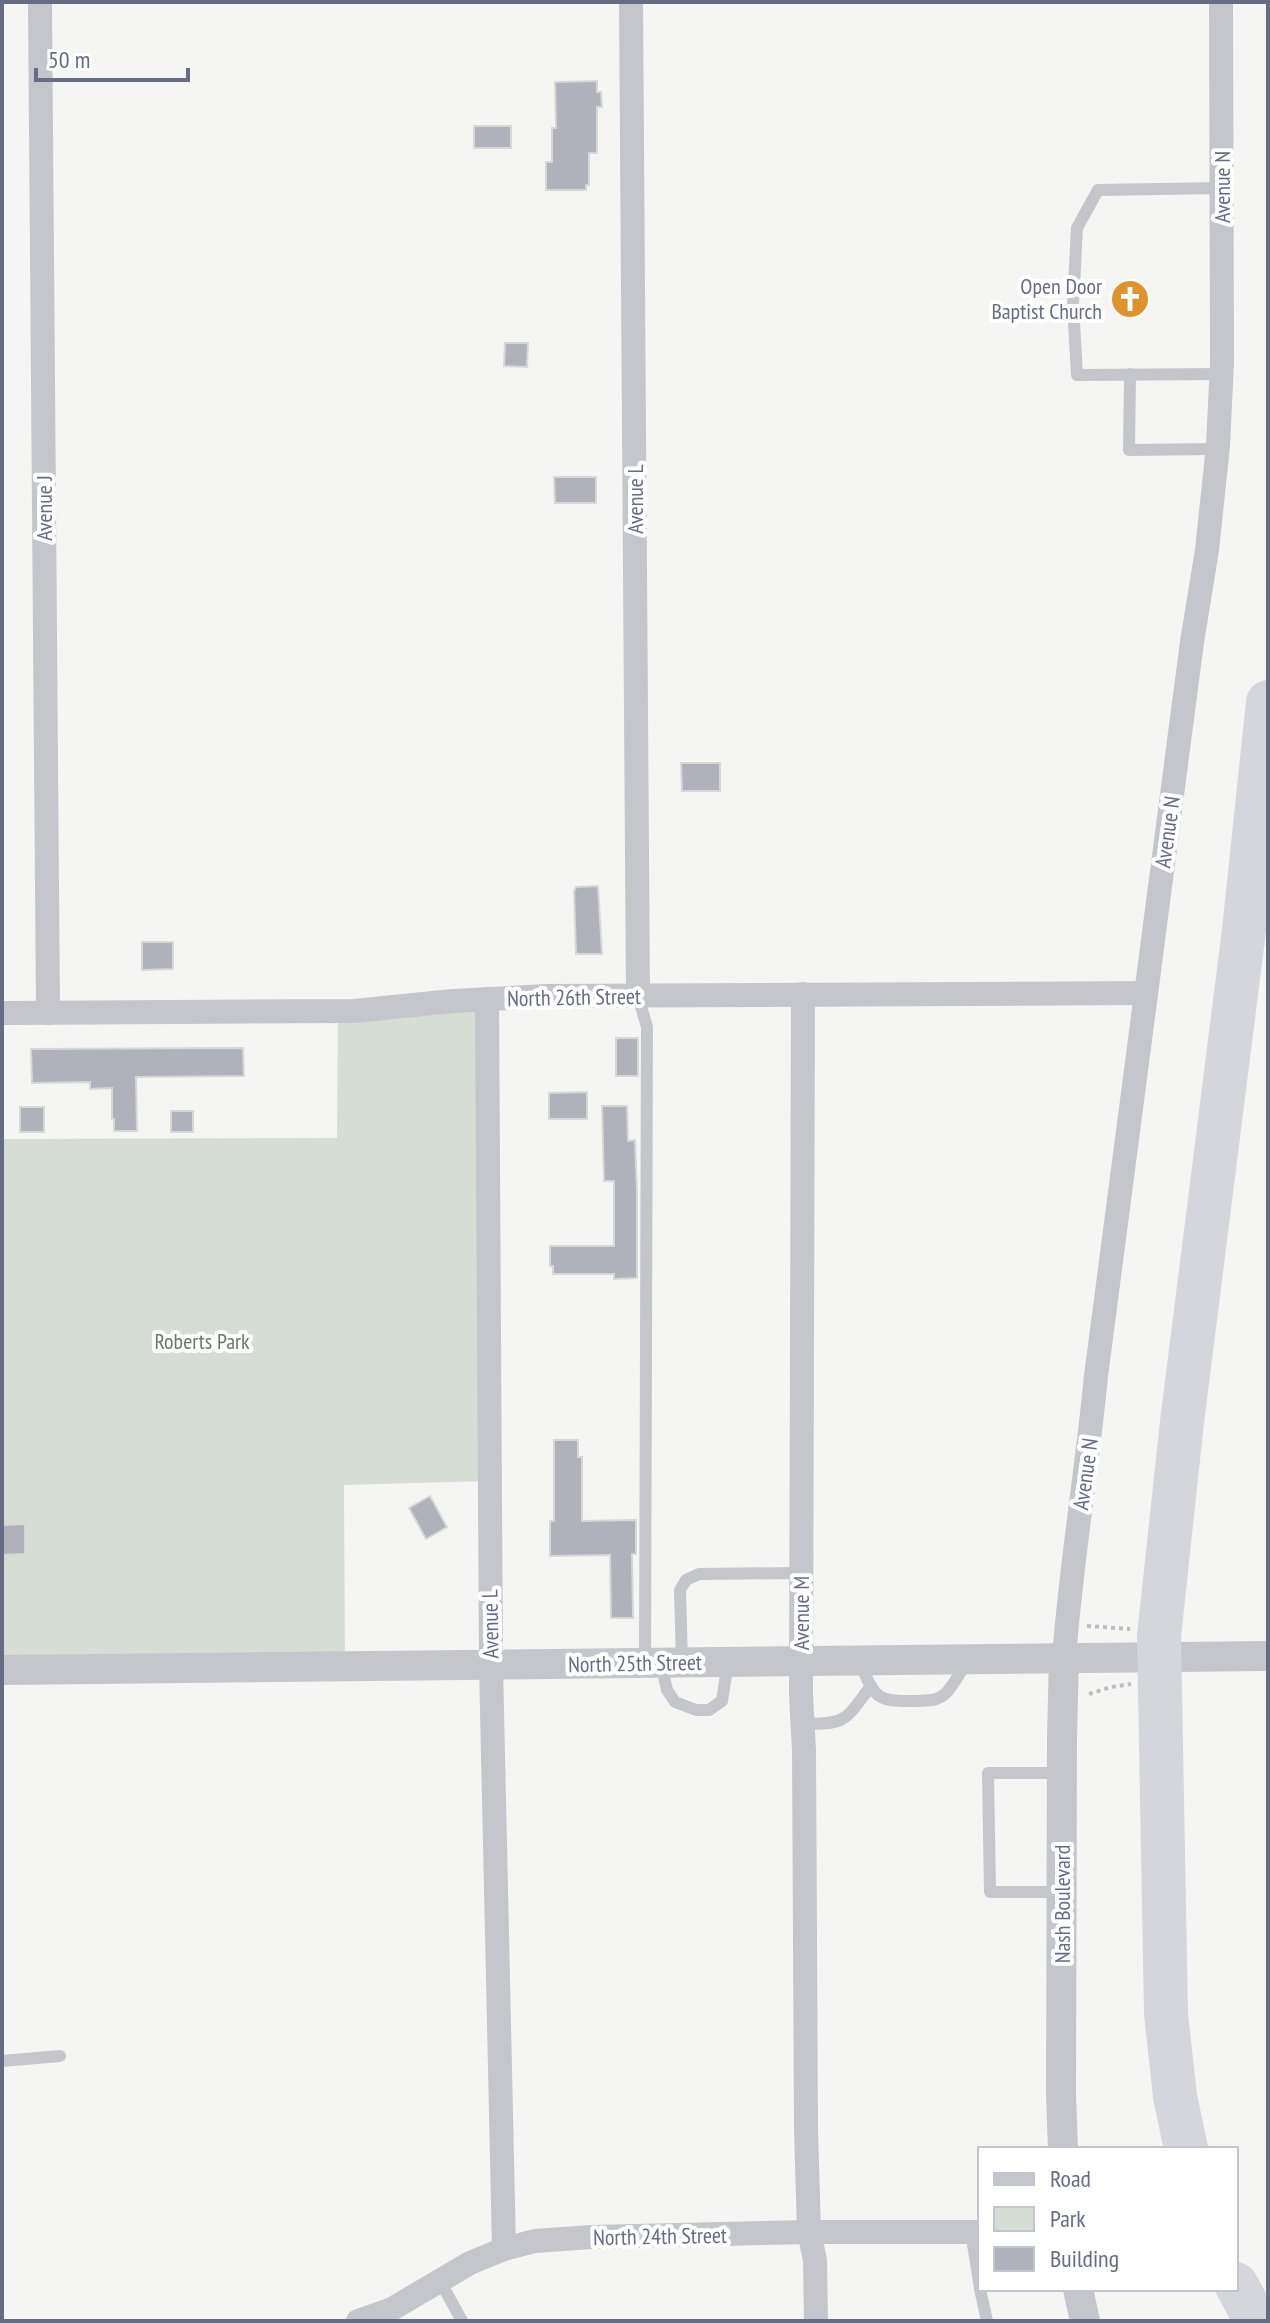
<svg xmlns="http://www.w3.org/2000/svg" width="1270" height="2323" font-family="'PT Sans Narrow',sans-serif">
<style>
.green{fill:#d5ddd5}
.building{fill:#afb1bb;stroke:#d7d8d6;stroke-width:2}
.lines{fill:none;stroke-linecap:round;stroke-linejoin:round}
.path{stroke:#bcbdc0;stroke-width:4;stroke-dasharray:4 4;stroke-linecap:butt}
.service{stroke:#c4c6cb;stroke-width:12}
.minor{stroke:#c4c6cb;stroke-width:24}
.tertiary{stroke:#c4c6cb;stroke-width:30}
.motorway{stroke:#d4d6dc;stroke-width:44}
.labels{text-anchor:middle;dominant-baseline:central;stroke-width:8;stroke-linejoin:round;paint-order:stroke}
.street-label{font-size:22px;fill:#666c84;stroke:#fff}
.poi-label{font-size:22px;fill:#666c84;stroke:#fff;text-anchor:end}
.park-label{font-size:22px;fill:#657b68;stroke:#fff}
</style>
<rect width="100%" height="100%" fill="#f5f6f3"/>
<!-- green -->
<path class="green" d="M487,999l2,482 -145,4 1,182 -343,3v-531l335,-1 1,-127z"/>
<!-- building -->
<g class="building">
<path d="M597,81v11h4l1,15h-5v46h-8v32h-3v5h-40v-28h6v-34h4l-1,-46z"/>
<rect x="474" y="126" width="37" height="22"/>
<path d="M505,343h23l-1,24 -23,-1z"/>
<path d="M554,477h42v26h-41z"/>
<path d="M681,763h39v28h-38z"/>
<path d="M598,886l4,68h-26l-2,-63 2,-4z"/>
<path d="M142,942h31v27l-31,1z"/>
<rect x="616" y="1038" width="22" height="38"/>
<path d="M243,1048l1,28 -108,1 1,54h-23v-12h-2v-31l-22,1v-7l-58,1 -1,-34z"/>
<path d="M587,1092v27h-38v-26z"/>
<path d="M602,1106h25l1,35 7,-1 2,52v86l-23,1v-5h-61v-8h-3v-20h64v-65h-10z"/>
<rect x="20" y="1107" width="24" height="25"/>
<rect x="171" y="1111" width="22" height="21"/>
<path d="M554,1440h24v17h4v64l54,-1v34h-4l1,64h-22l-1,-63 -60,1v-35h4z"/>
<path d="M430,1496l17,31 -21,12 -17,-31z"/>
<path d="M25,1524v30l-23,1v-30z"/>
</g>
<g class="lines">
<!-- path -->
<g class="path">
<path d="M1087,1626l43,3"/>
<path d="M1089,1694l22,-7 20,-3"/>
</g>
<!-- service -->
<g class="service">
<path d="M1130,374l-1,76 88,-1"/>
<path d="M1221,374l-144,1 -4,-70 4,-77 21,-38 124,-2"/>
<path d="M638,996l9,31 -2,636"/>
<path d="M859,1661c16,35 15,41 55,40 12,-1 22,1 31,-7 9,-9 15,-22 22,-32"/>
<path d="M661,1663l6,27 8,12 21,8h13l13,-9 6,-39"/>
<path d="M682,1663l-2,-73 6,-10 13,-6 102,-1"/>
<path d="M802,1724c46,0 42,-3 69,-38"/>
<path d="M1062,1892h-72l-2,-119h74"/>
<path d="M2,2061l58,-5"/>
<path d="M971,2232l9,56"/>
<path d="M440,2281l22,40"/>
<path d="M980,2289l7,32"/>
</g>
<!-- minor -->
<g class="minor">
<path d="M40,2l8,1011"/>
<path d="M631,2l7,994"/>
<path d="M803,994l-2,701 3,55 2,380 3,102 6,28 1,61"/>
<path d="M487,999l4,666 13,584"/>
<path d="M2,1013l352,-2 99,-10 94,-5 599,-3"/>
<path d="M1064,1658c7,-94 23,-188 32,-282l96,-734 15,-92 11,-104 4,-84 -1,-360"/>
<path d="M358,2321l34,-12 78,-46 34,-14 31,-8 56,-4 218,-5h171"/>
</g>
<!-- tertiary -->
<g class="tertiary">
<path d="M2,1670l1266,-14"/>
<path d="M1063,2149l-2,-54 1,-358 2,-79"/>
<path d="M1078,2289l7,32"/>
</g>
<!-- motorway -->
<g class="motorway">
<path d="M1186,2149l-11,-53 -9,-82 -7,-378 23,-214 62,-492 24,-228"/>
<path d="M1236,2284l20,37"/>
</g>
</g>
<!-- icons -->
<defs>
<g id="church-disc" transform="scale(2)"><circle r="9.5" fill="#df932b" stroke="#fff"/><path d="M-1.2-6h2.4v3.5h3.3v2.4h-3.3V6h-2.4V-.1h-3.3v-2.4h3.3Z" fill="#fff"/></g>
</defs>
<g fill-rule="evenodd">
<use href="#church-disc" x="1130" y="299"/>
</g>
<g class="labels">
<!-- street labels -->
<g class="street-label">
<text transform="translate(1222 187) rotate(-90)">Avenue N</text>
<text transform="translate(635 499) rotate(-90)">Avenue L</text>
<text transform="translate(44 508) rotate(-90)">Avenue J</text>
<text transform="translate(1167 832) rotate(-82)">Avenue N</text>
<text transform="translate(574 997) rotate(-1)">North 26th Street</text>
<text transform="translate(1085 1474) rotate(-82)">Avenue N</text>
<text transform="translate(801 1613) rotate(-90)">Avenue M</text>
<text transform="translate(490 1624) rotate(-91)">Avenue L</text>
<text transform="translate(635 1663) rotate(-1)">North 25th Street</text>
<text transform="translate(1062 1904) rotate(-90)">Nash Boulevard</text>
<text transform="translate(660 2236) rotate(-1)">North 24th Street</text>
</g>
<!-- poi labels -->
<g class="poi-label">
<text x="1102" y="286">Open Door<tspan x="1102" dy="25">Baptist Church</tspan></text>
</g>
<!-- park labels -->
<g class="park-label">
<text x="202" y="1341">Roberts Park</text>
</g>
</g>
<!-- border -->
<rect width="1270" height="2323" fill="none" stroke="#666c84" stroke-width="8"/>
<!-- legend -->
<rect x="978" y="2147" width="260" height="144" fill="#ffffff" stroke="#c2c4ce" stroke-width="2"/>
<rect x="994" y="2173" width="40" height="12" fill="#c4c6cb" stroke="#c2c4ce" stroke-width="2"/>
<text x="1050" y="2187" font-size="24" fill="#666c84">Road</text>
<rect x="994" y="2207" width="40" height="24" fill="#d5ddd5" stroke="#c2c4ce" stroke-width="2"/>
<text x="1050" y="2227" font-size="24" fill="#666c84">Park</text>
<rect x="994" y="2247" width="40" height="24" fill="#afb1bb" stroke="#c2c4ce" stroke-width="2"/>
<text x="1050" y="2267" font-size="24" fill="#666c84">Building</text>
<!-- scale -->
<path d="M36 68v12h152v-12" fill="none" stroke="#666c84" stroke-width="4"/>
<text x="48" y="68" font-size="24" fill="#666c84" stroke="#ffffff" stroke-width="6" paint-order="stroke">50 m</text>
</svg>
